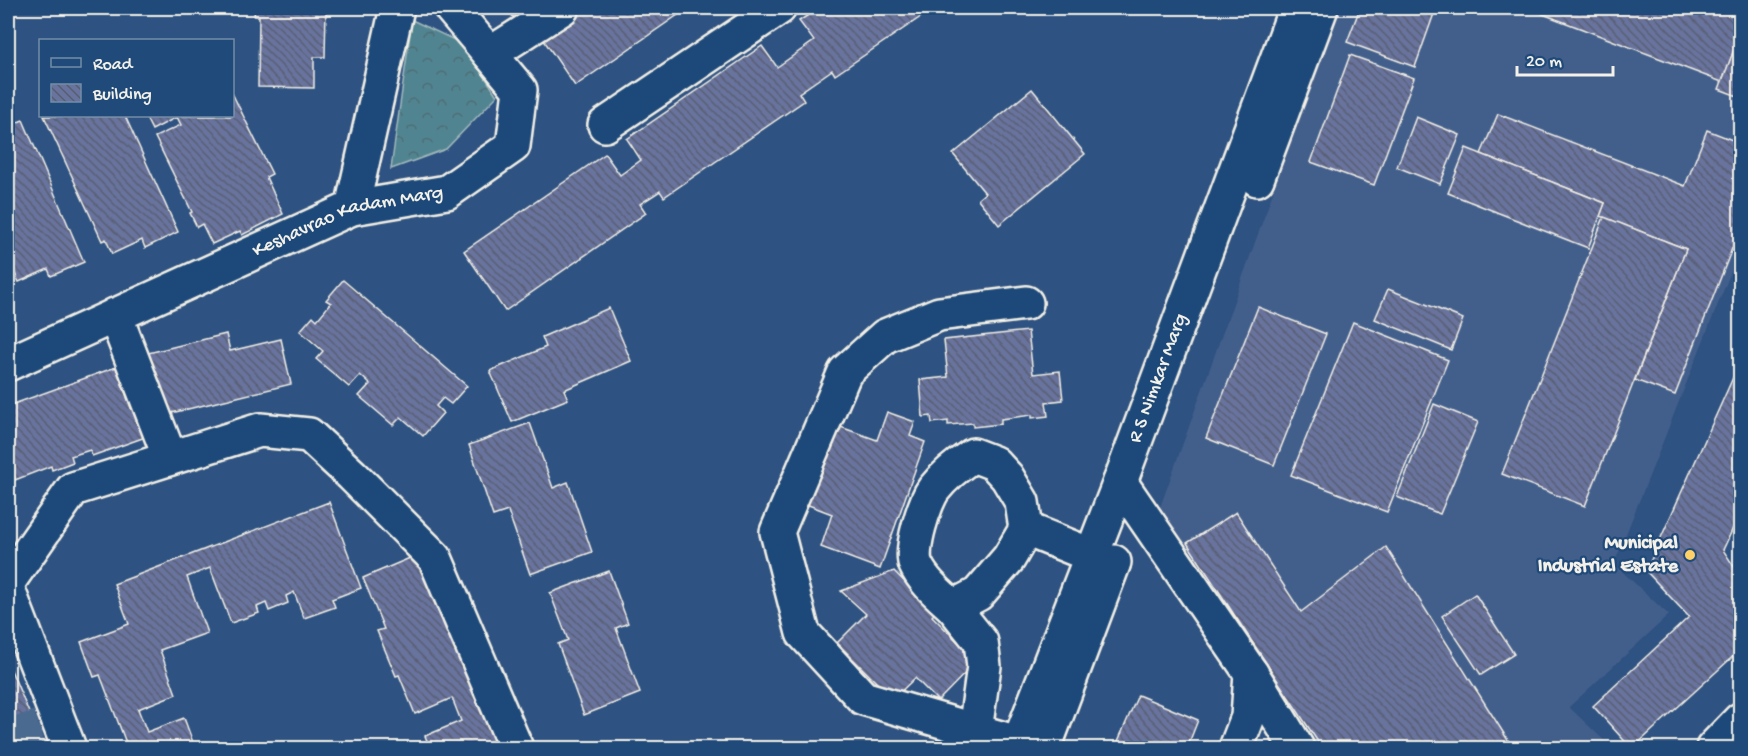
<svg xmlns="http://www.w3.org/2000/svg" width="1748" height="756" font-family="'Gochi Hand',sans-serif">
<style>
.built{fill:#435f8c}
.forest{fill:url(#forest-crowns);stroke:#a2babc;stroke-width:1.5}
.building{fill:url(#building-back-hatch);stroke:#f4f1e8;stroke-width:1.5}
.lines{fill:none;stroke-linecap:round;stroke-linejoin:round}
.minor-tunnel{stroke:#4c6a90;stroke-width:33;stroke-dasharray:33 16;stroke-linecap:butt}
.minor-casing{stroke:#f4f1e8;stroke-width:38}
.major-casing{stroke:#f4f1e8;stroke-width:38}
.minor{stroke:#1f4a7a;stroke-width:33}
.major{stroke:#1f4a7a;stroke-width:33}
.poi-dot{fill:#ffd166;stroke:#1f4a7a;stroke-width:2}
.labels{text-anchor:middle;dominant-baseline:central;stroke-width:4.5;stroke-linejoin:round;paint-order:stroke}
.street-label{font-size:20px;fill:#f4f1e8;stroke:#1f4a7a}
.poi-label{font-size:20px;font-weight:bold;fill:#f4f1e8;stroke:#1f4a7a;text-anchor:end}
</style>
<defs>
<pattern id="forest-crowns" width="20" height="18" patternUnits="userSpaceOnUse" patternTransform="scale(1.5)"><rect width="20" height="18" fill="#518491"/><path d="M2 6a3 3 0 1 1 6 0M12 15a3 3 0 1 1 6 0" fill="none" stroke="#4e6c73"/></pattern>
<pattern id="building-back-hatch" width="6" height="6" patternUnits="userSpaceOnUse" patternTransform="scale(1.5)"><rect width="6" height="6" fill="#68739e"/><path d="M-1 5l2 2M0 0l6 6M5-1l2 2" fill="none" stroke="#585e72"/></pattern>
</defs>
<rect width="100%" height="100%" fill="#2e5281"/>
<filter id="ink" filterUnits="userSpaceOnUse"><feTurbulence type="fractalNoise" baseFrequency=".0167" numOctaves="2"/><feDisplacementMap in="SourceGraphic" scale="12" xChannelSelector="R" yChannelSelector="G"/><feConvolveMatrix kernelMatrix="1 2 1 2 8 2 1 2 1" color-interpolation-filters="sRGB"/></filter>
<g filter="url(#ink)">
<!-- built -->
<path class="built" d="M1339,8h401v241l-126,315 55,51 -100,92 43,41h-300l-154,-235z"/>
<!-- forest -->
<path class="forest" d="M412,20l53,25 32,51 -51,53 -55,20z"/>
<!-- building -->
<g class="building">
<path d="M255,8h71l-1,49h-11v31l-56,-1 1,-71h-5z"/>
<path d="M504,8h40l-20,19z"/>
<path d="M582,8h106l-113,78 -34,-50z"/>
<path d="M819,8h115l-99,67 -3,-5 -33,23 5,8 -140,96 -4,-6 -20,13 6,9 -141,98 -41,-60 141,-97 15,21 21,-15 -14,-21 135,-93 15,21 37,-26 -15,-20z"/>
<path d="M1360,8h76l-21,59 -68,-25z"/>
<path d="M1527,8h213v26l-18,48z"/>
<path d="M1740,34v63l-21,-8z"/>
<path d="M1350,55l64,23 -40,107 -63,-23z"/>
<path d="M1032,89l53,65 -86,71 -21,-26 7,-6 -32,-39z"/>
<path d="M232,93l40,81 -6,3 17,37 -41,21 -2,-4 -28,13 -10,-20 -5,3 -7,-14 2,-1 -37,-75 26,-12 -4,-8 -25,13 -7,-14h87z"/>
<path d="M1498,114l187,72 22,-56 33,13v85l-65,167 -40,-15 51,-131 -86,-33 5,-13 -124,-49z"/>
<path d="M44,116h81l53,116 -33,16 -3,-8 -30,14 -6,-15 -4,2z"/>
<path d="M1416,117l44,18 -20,49 -43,-17z"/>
<path d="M23,120l61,142 -33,14 -3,-7 -29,13 -7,-15 -4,2v-143z"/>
<path d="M1466,148l139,55 -17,45 -140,-55z"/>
<path d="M1604,217l82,32 -101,257 -83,-32z"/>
<path d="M343,280l124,106 -16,18 -8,-6 -7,8 7,7 -20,23 -22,-19 -8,8 -34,-29 11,-12 -10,-9 -11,12 -33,-28 7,-8 -23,-20 13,-15 4,4 14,-17 -5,-3z"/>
<path d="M1388,289l75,30 -12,31 -76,-31z"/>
<path d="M1258,307l68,27 -52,131 -68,-27z"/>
<path d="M609,308l22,53 -67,29 4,9 -56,23 -22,-51 56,-24 -4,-10z"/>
<path d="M1353,322l95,38 -61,152 -96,-37z"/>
<path d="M1028,331l5,43 27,-3 3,29 -17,2 2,14 -16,2v-3l-31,4v5l-28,3v-4l-25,2v-4l-16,2 -1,-7 -8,1 -3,-37 28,-3 -4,-37z"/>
<path d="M226,334l4,17 51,-12 10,45 -132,32 -15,-62z"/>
<path d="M1740,362v151l-17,37 14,21 3,-10v89l-107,98h-2l-38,-42 96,-89 -43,-46z"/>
<path d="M116,367l15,41 9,-4 11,31 -59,21 -2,-6 -19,6 2,6 -21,8 -1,-4 -36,14 -7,-21v-53z"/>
<path d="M1434,404l44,18 -38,92 -43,-17z"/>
<path d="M887,412l28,10 -5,14 15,6 -45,127 -59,-22 11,-33 -26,-10 29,-79 42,15z"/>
<path d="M530,423l23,65 15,-6 24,70 -62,22 -22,-63 -15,5 -24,-71z"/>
<path d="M329,502l32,86 -29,11 3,8 -31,11 -10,-26 -8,4 2,7 -19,8 -3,-8 -9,4 2,6 -28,10 -21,-55 -23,9 20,56 -47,17 16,44 -38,15 9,23 37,-14 11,30h-67l-28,-73 -6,2 -13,-35 48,-18 -15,-40z"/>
<path d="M1236,512l65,100 85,-65 127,201h-191l-135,-205z"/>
<path d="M424,552l81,196h-75l-5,-12 36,-15 -9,-23 -37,16 -16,-39 -3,1 -19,-45 7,-2 -21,-51z"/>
<path d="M609,571l19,52 -12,5 24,65 -56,22 -26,-71 10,-4 -18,-47z"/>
<path d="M894,571l41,42 -3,3 45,45 -39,40 -23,-23 -22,21 -56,-56 29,-29 -25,-23z"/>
<path d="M1475,594l39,60 -33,21 -39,-59z"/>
<path d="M8,663l36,85h-36v-5l4,-1 -4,-13z"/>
<path d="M1138,695l60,25 -11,28h-72z"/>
</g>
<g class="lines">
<!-- minor-tunnel -->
<path class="minor-tunnel" d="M8,737l31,-11"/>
<!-- minor casing -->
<g class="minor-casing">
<g id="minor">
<path d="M451,8l39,46"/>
<path d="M605,125l174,-117"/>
<path d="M352,208l45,-200"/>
<path d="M1026,303l-87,11 -54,22 -40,36 -68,160 26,101 60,65 172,50"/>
<path d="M115,315l55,143"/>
<path id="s1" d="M8,364l344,-156 95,-16 66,-46 7,-56 -30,-36 72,-46"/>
<path d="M973,455l21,8 13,14 15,25 4,27 -17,29 -31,36 -25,13c-13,-12 -30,-26 -37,-42 -7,-15 9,-64 18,-76 11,-14 24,-24 39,-34z"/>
<path d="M1120,482l131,191 46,75"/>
<path d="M1026,529l87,35"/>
<path d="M8,582l65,-93 187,-59 49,5 43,40 83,83 81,190"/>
<path d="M8,590l61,158"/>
<path d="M953,607l28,35 3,24 -9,65"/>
<path d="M1236,748l12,-31 3,-44"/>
<path d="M1713,748l27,-28"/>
</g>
</g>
<!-- major casing -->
<g class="major-casing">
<g id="major">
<path d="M1257,179l64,-171"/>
<path id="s2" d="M1017,748l103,-266 176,-474"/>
<path d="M1044,748l70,-186"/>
</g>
</g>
<!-- minor -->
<use href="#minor" class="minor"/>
<!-- major -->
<use href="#major" class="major"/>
</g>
</g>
<!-- markers -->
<circle class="poi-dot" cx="1690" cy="555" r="6"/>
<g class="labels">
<!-- street labels -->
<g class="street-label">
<text stroke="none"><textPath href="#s1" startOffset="370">Keshavrao Kadam Marg</textPath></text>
<text stroke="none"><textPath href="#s2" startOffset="396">R S Nimkar Marg</textPath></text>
</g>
<!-- poi labels -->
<g class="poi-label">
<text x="1678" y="544">Municipal<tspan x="1678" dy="23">Industrial Estate</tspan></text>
</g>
</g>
<!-- margin -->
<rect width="1748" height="756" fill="none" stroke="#1f4a7a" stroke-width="30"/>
<rect x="15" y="15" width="1718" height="726" fill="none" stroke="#f4f1e8" stroke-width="2" filter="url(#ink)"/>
<!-- legend -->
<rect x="39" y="39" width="195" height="78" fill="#1f4a7a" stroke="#748da6" stroke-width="1.5"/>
<rect x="51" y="58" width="30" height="9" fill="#1f4a7a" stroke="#748da6" stroke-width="1.5"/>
<text x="93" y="69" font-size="18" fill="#f4f1e8">Road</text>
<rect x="51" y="84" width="30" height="18" fill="url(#building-back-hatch)" stroke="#748da6" stroke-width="1.5"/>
<text x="93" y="99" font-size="18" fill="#f4f1e8">Building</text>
<!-- scale -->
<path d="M1517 66v9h96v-9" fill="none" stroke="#f4f1e8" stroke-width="3"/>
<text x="1526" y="66" font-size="18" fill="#f4f1e8" stroke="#1f4a7a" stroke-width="4.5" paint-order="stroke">20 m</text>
</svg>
